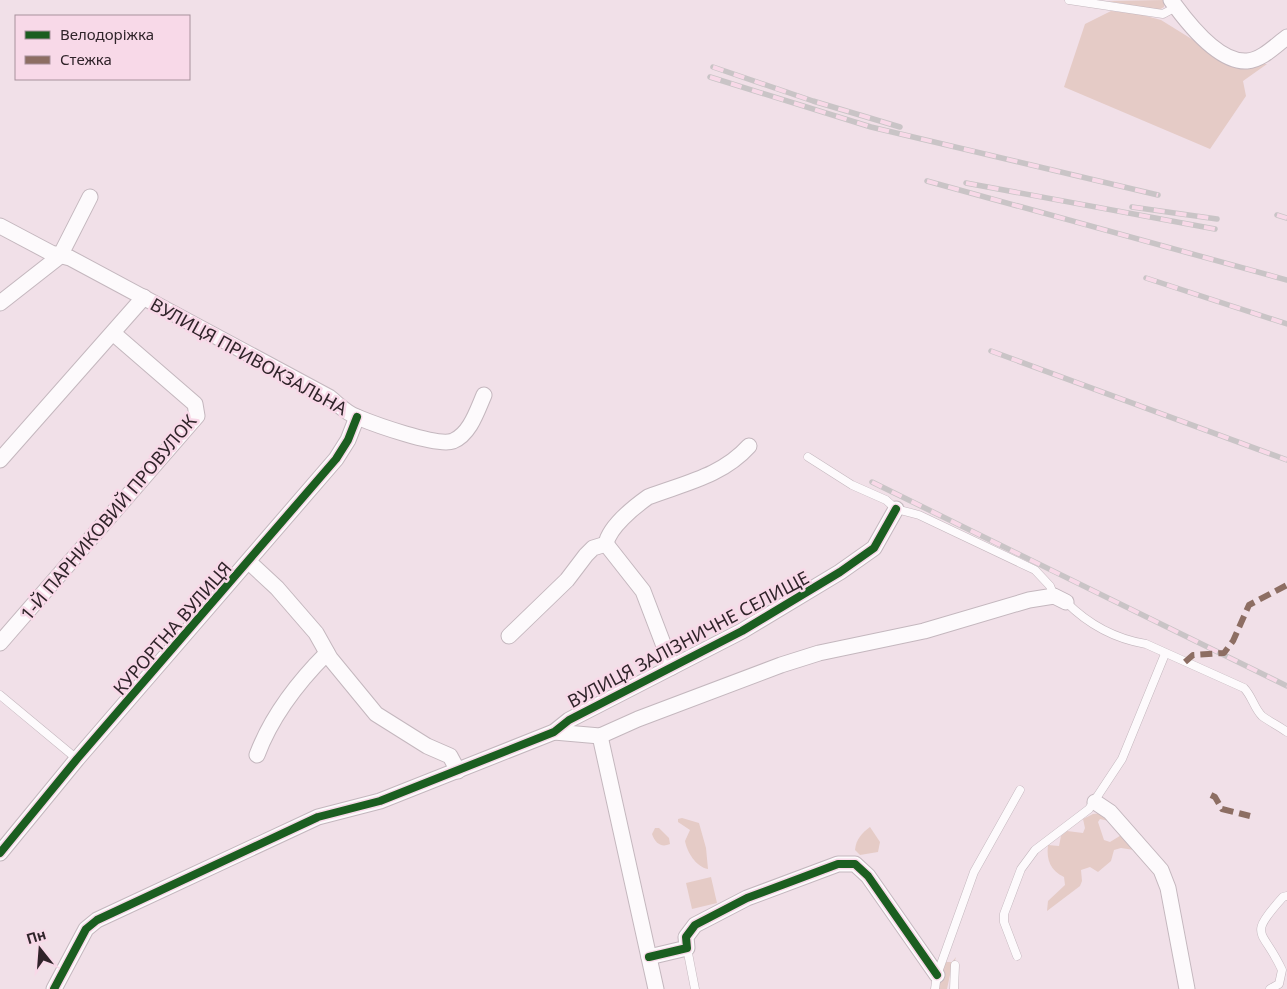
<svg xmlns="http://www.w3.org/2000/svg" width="1287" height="989" font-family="'Noto Sans',sans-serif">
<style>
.green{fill:#e5cbc6}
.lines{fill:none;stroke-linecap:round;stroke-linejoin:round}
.lane-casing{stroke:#c4b7be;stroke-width:9}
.street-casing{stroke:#c4b7be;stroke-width:17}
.lane{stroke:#fdfafc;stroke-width:8}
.street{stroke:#fdfafc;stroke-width:15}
.rail-casing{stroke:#c9c4c6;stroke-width:5.5}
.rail{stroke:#f8d9e8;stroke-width:4;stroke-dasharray:11;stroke-linecap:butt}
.quiet{stroke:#8d6e63;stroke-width:6;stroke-dasharray:12 6;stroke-linecap:butt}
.cycleway-casing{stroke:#f8d9e8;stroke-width:11}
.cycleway{stroke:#1b5e20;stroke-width:8}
.labels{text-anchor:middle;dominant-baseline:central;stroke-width:5;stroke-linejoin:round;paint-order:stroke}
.street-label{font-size:18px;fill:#30242a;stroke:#f8d9e8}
</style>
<rect width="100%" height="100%" fill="#f1e0e8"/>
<!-- green -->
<g class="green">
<path d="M1164,0v7l-5,3 -51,-9z"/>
<path d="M1111,11l28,3 22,6 71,44h35l-24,17 3,15 -36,53 -146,-62 21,-63z"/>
<path d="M1102,813l7,8 -9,-2 -2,3 6,18 6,2 13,-8 11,16 -13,-2 -7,2 -3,11 -13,11 -8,-5 -9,3 1,11 -2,5 -33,25 1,-10 17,-16 -1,-8c-13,-6 -18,-17 -16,-32l11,1 2,-10 6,-5 16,2 2,-5 -2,-9 10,-5z"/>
<path d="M682,818l17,5 7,25 2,21c-12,-2 -21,-17 -23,-28l5,-11 -12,-8v-3z"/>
<path d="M870,827l10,15 -2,10 -18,3 -5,-5c1,-11 7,-17 15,-23z"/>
<path d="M655,828h4l10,10 1,6c-9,4 -15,-1 -18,-10z"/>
<path d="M711,877l6,26 -25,6 -6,-26z"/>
<path d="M956,957l-6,18 -3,14h-10l6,-27h9z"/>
</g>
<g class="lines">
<!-- lane casing -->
<g class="lane-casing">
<g id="lane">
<path d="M1069,0l94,14 13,-7"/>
<path d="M808,457l44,28 34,15 10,9 23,6 116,55 15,16 4,10"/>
<path d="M1066,602c22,22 50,37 80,42l98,44c8,8 10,20 18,28 8,6 17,10 25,16"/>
<path d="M0,695l77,64"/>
<path d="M687,948l8,41"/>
<path d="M1017,956l-13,-34v-8l17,-45 14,-19 54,-41 33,-50 43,-105"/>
<path d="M935,989l2,-14 37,-103 46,-82"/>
<path d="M954,989l1,-24"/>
<path d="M1270,989l9,-5 3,-14c-19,-42 -36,-32 1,-73l4,-1"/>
</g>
</g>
<!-- street casing -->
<g class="street-casing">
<g id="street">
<path d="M1171,0c15,21 47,63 76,61 15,-1 29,-16 40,-24"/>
<path d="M0,226l51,27 19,5 259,139c9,7 17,16 28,20 17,7 80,30 96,24 17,-7 24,-30 31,-46"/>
<path d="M0,303l60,-47 30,-59"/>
<path d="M0,460l144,-163"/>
<path d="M606,544l37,47 29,76"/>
<path d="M249,562l28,26 39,45 14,25 46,56 51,32 23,10 8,15"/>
<path d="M509,636l58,-56 19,-25 7,-7 13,-4c3,-17 28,-37 42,-47 37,-14 74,-21 101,-51"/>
<path d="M0,643l197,-227 -2,-12 -82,-71"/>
<path d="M554,732l46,4 38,-17 143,-54 38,-12 105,-22 105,-31 25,-4 12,6"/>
<path d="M600,736l56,253"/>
<path d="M257,755c15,-40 40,-72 70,-102"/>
<path d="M1095,802l15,10 51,58 7,18 19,101"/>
<path d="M0,853l77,-94 259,-300 12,-19 9,-23"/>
<path d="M649,957l38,-9 -1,-11 9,-12 52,-27 91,-34h17l13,12 69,99"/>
<path d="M54,989l32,-60 11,-9 221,-103 62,-16 174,-69 15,-12 173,-89 98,-59 34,-24 22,-39"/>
</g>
</g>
<!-- lane -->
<use href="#lane" class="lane"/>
<!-- street -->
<use href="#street" class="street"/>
<!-- rail casing -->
<g class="rail-casing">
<g id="rail">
<path d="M713,67l100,34 87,26"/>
<path d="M710,77l161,50 287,68"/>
<path d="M927,181l360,99"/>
<path d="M966,183l249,46"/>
<path d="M1132,207l85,12"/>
<path d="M1277,215l10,3"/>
<path d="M1146,278l141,46"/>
<path d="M991,351l296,109"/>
<path d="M872,482l415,204"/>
</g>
</g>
<!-- rail -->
<use href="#rail" class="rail"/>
<!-- quiet -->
<g class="quiet">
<path d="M1185,662l8,-7 31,-2 9,-12 16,-36 38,-20"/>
<path d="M1211,795l4,2 7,12 28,7"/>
</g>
<!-- cycleway casing -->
<g class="cycleway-casing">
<g id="cycleway">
<path d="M0,853l77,-94 259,-300 12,-19 9,-23"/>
<path d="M649,957l38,-9 -1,-11 9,-12 52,-27 91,-34h17l13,12 69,99"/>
<path d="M54,989l32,-60 11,-9 221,-103 62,-16 174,-69 15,-12 173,-89 98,-59 34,-24 22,-39"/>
</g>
</g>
<!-- cycleway -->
<use href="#cycleway" class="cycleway"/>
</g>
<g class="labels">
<!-- street labels -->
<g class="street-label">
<text transform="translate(249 356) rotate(29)">ВУЛИЦЯ ПРИВОКЗАЛЬНА</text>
<text transform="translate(108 517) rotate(-50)">1-Й ПАРНИКОВИЙ ПРОВУЛОК</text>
<text transform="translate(172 628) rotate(-49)">КУРОРТНА ВУЛИЦЯ</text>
<text transform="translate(688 639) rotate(-28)">ВУЛИЦЯ ЗАЛІЗНИЧНЕ СЕЛИЩЕ</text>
</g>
</g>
<!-- legend -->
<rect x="15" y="15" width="175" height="65" fill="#f8d9e8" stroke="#a8919c"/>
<rect x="25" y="31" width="25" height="8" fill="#1b5e20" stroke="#a8919c"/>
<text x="60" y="40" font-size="15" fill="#30242a">Велодоріжка</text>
<rect x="25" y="56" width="25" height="8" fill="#8d6e63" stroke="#a8919c"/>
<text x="60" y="65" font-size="15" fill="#30242a">Стежка</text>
<!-- north arrow -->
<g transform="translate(40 949) rotate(343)" stroke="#f8d9e8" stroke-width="4" paint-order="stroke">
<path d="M0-4L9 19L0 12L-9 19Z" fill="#30242a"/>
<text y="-8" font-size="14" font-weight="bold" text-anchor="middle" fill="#30242a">Пн</text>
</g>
</svg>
